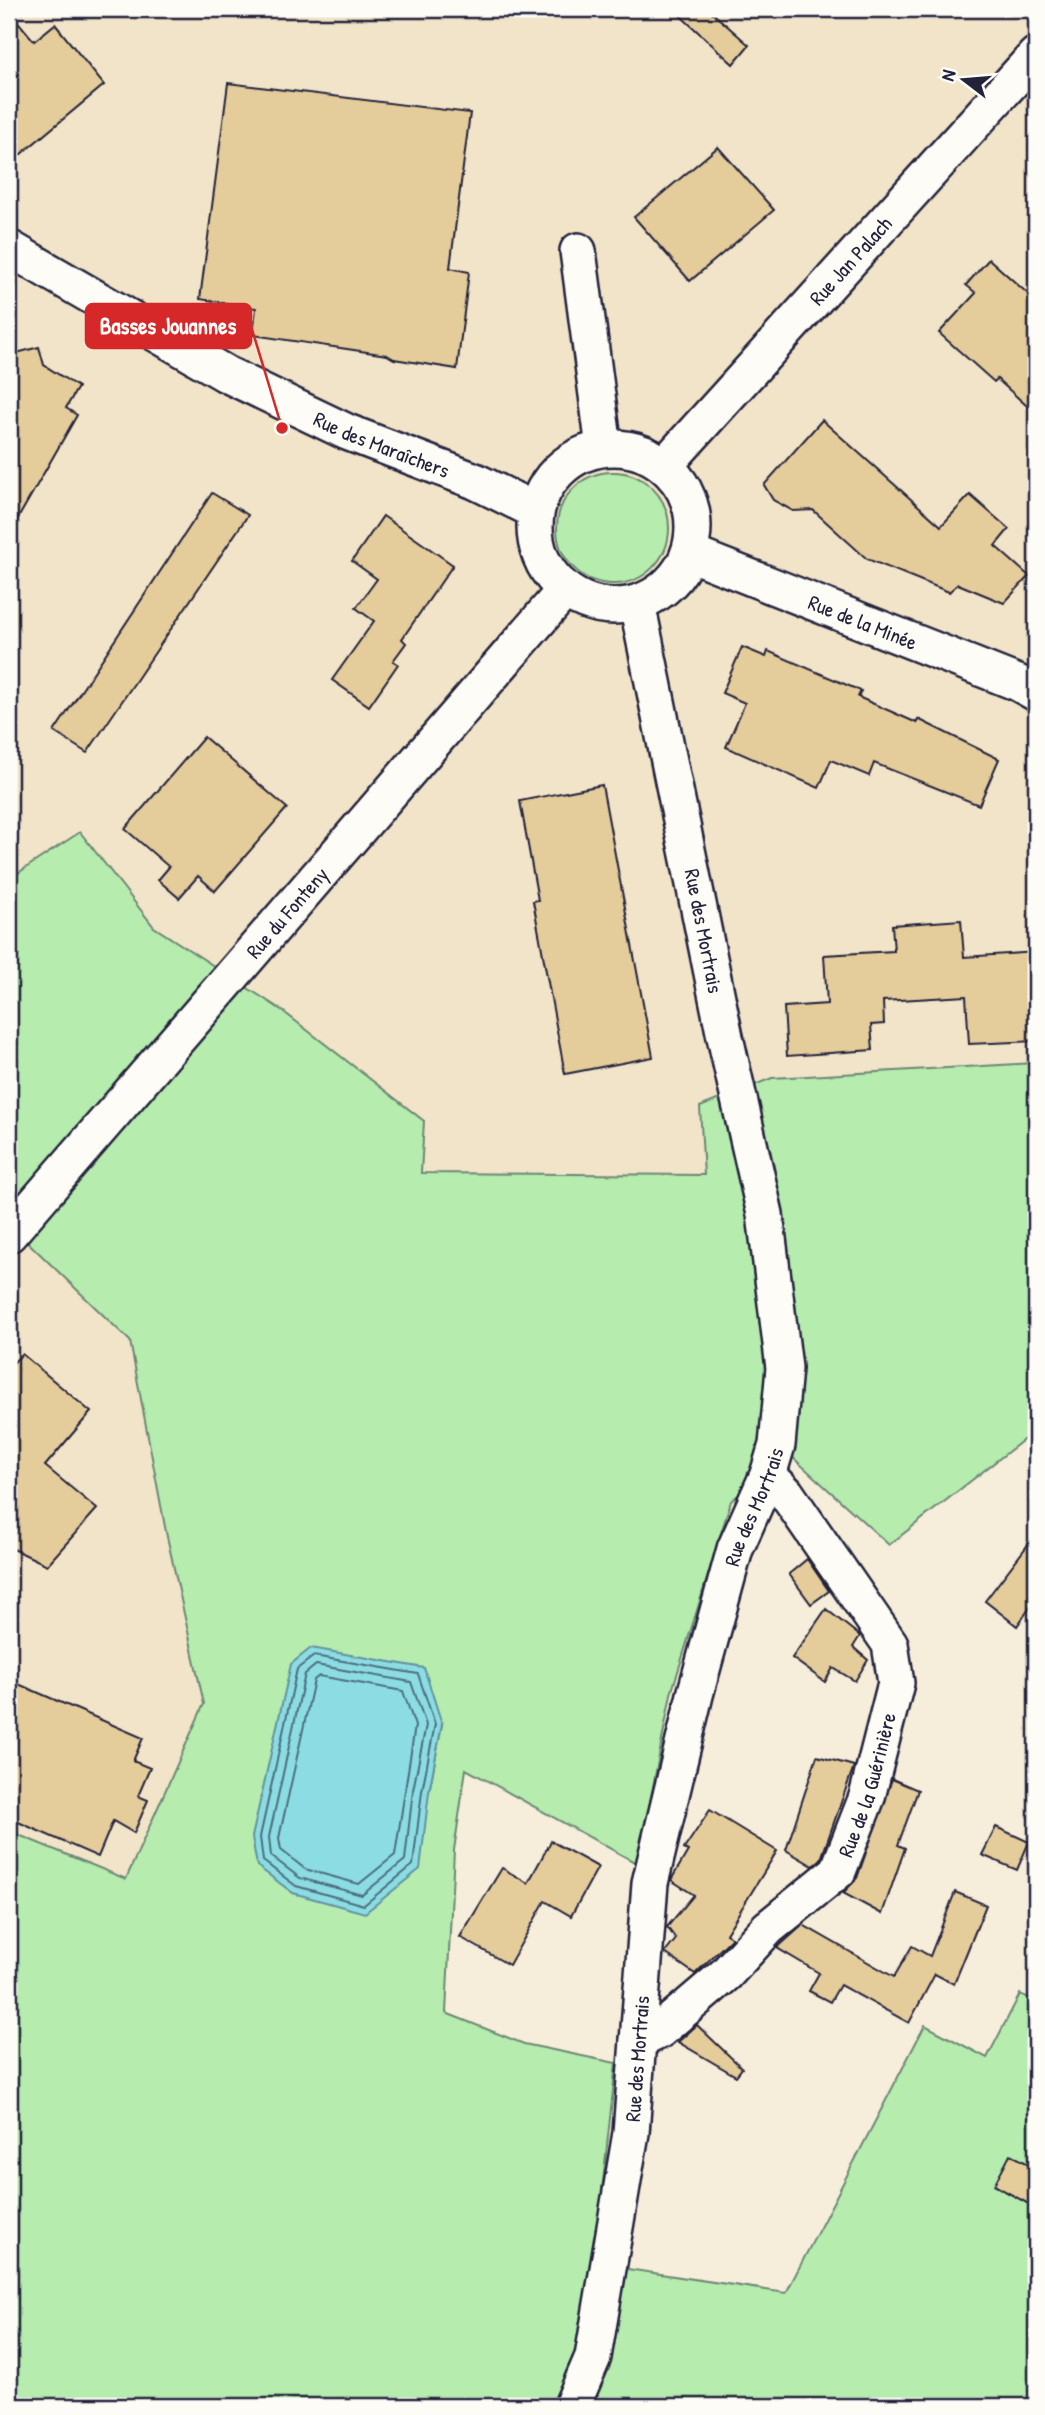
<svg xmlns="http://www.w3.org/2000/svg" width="1045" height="2415" font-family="'Patrick Hand',sans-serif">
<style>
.built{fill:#f1e4c8}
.green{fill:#b6ecae;stroke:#6c8774;stroke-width:2;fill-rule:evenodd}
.water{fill:#8cdde3;stroke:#6292a0;stroke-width:2}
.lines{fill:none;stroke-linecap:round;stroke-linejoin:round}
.shore{stroke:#4c6d7e;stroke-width:2}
.building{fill:#e5cc9b;stroke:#22223b;stroke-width:2}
.minor-casing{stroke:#22223b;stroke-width:40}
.minor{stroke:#fdfcf7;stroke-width:35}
.labels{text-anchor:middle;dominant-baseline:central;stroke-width:5;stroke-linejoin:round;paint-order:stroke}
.street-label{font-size:21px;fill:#22223b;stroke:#fdfcf7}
.leader{fill:none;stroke:#d62828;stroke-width:2.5}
.callout-dot{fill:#d62828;stroke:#fdfcf7;stroke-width:2.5}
.callout{fill:#d62828;stroke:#d62828;stroke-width:2.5}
.callout-label{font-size:23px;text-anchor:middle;font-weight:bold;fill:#fff}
</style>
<rect width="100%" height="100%" fill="#f6eedb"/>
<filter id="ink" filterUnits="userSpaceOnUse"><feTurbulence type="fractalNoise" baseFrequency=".0143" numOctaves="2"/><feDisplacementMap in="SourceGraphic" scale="14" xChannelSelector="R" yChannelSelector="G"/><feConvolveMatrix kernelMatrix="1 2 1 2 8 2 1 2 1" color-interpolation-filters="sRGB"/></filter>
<g filter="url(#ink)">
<!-- built -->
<g class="built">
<path d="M9,9h1027v1054l-264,15 -72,29 4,68 -283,-2 3,-52 -144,-112 -126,-82 -74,-95 -71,47z"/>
<path d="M9,1224l121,117 36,191 38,172 -78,176 -117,-49z"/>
</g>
<!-- green -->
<g class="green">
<circle cx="613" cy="528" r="56"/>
<path d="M80,832l74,95 126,82 144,112 -3,52 283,2 -4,-68 72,-29 264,-15v367l-147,115 -101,-92 -57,48 -60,193 -33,170 -172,-95 -12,81 -8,163 78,31 92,19 -22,201 192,29 139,-268 62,33 33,-64 16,7v405h-1027v-575l117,48 78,-175 -38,-172 -36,-191 -121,-117v-345zM442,1724l-13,68 -136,101z"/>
</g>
<!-- water -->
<path class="water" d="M311,1648l113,20 18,56 -13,68 -9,77 -55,44 -72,-20 -36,-27 -5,-29 39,-173z"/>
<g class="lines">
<!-- shore -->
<g class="shore">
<path d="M314,1656l104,18 17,50 -13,67 -9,74 -49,40 -68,-19 -33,-25 -3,-24 37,-168z"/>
<path d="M316,1665l95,17 15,43 -13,65 -8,70 -43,35 -62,-17 -29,-22 -2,-19 36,-163z"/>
<path d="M319,1676l84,15 12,35 -20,129 -36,29 -54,-15 -24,-19 -2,-12 35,-158z"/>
</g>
</g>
<!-- building -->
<g class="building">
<path d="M673,9h35l41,36 -16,19z"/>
<path d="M9,11l25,30 21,-17 49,61 -95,79z"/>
<path d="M228,83l242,30 -20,155 19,4 -12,97 -63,-10 -7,-4 -134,-20 3,-27 -56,-9z"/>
<path d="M718,147l56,63 -84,71 -56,-64z"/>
<path d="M989,259l47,42v113l-39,-35 -3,3 -55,-49 37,-40 -10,-8z"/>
<path d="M39,347l5,18 34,22 -12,21 11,7 -68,119v-179z"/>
<path d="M822,420l119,106 29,-31 39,34 -14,17 34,30 -25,27 -46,-19 -9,8 -82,-33 -54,-49 -20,1 -20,-11 -9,-15z"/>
<path d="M212,493l36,22 -161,238 -33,-21z"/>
<path d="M383,516l70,49 -51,74 4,4 -13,18 5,3 -29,42 -37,-26 42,-59 -18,-13 21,-29 -25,-18z"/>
<path d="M742,647l24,10 2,-6 93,40 -3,6 59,26 1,-4 81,40 -20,46 -105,-42 -5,13 -38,-16 -12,28 -93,-41 19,-44 -23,-10z"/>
<path d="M204,737l83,71 -72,83 -17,-15 -19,22 -21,-18 11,-13 -44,-38z"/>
<path d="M602,785l51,272 -88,17 -32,-173 5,-1 -18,-99z"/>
<path d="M961,920l3,37 72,-5v89l-67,3 -3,-48 -83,5 1,23 -13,1 2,25 -86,6 -3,-49 43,-3 -3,-49 70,-4 -2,-26z"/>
<path d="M22,1354l69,58 -46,54 52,43 -50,56 -38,-18v-180z"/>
<path d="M1036,1534v65l-19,27 -32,-25z"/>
<path d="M807,1559l22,32 -18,13 -22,-30z"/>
<path d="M826,1609l34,27 -7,11 15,13 -13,21 -22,-13 -8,14 -33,-24z"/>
<path d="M9,1680l134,58 -10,23 17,7 -12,28 10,4 -14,33 -21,-12 -15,36 -89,-39z"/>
<path d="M817,1756l37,10 -33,93 -8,7 -27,-16z"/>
<path d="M892,1779l26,11 -20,55 7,3 -23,66 -39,-21 14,-15z"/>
<path d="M710,1810l67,41 -51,83 6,4 -37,36 -30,-21 11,-14 -9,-12 27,-32 -23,-15 17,-29 -4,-2z"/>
<path d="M996,1827l33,15 -12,28 -35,-15z"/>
<path d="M551,1841l47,26 -27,49 -26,-15 -36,64 -49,-28 42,-69 26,15z"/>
<path d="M955,1892l31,13 -32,79 -19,-10 -26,49 -69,-38 -10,17 -21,-11 10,-18 -42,-25 26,-23 91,52 18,-31 18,10z"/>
<path d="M697,2025l45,43 -6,8 -58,-34z"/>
<path d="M1010,2154l26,14v40l-42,-23z"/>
</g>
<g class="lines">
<!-- minor casing -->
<g class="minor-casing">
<g id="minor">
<path id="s1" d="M9,248l217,126 121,58 128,49 61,30"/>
<path d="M578,251l26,197"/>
<circle cx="614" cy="527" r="79"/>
<path id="s2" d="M665,465l371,-410"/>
<path id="s3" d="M689,553l329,130 18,10"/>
<path id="s4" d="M9,1234l556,-644"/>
<path id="s5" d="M638,2041l21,-10 67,-57 42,-46 70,-57 29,-74 29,-114 -6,-39 -104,-151 -18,-18"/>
<path id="s6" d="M572,2406l21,-49 38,-224 19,-250 45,-188 40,-146 33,-74 9,-30 7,-77 -19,-154 -40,-177 -88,-434"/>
</g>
</g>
<!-- minor -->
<use href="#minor" class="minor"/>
</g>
</g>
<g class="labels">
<!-- street labels -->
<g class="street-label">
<text stroke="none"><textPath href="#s2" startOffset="276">Rue Jan Palach</textPath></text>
<text stroke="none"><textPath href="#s1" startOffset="422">Rue des Maraîchers</textPath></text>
<text stroke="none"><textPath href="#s3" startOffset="187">Rue de la Minée</textPath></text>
<text stroke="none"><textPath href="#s4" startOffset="425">Rue du Fonteny</textPath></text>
<text transform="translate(704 931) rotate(79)">Rue des Mortrais</text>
<text stroke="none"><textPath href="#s6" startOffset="922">Rue des Mortrais</textPath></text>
<text stroke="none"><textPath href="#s5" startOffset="355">Rue de la Guérinière</textPath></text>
<text stroke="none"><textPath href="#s6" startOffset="355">Rue des Mortrais</textPath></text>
</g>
</g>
<!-- callouts -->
<path class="leader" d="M282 428L251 326"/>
<circle class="callout-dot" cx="282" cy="428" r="7"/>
<rect class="callout" x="86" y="304" width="165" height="44" rx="7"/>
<g class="callout-label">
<text x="168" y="334">Basses Jouannes</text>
</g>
<!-- margin -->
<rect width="1045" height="2415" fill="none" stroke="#fdfcf7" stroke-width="35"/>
<rect x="18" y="18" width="1010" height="2380" fill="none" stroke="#22223b" stroke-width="2.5" filter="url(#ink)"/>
<!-- north arrow -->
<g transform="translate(964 80) rotate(286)" stroke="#fdfcf7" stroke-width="5" paint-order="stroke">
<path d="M0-5L12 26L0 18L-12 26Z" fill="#22223b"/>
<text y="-10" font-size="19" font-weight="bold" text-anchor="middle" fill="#22223b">N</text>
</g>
</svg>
